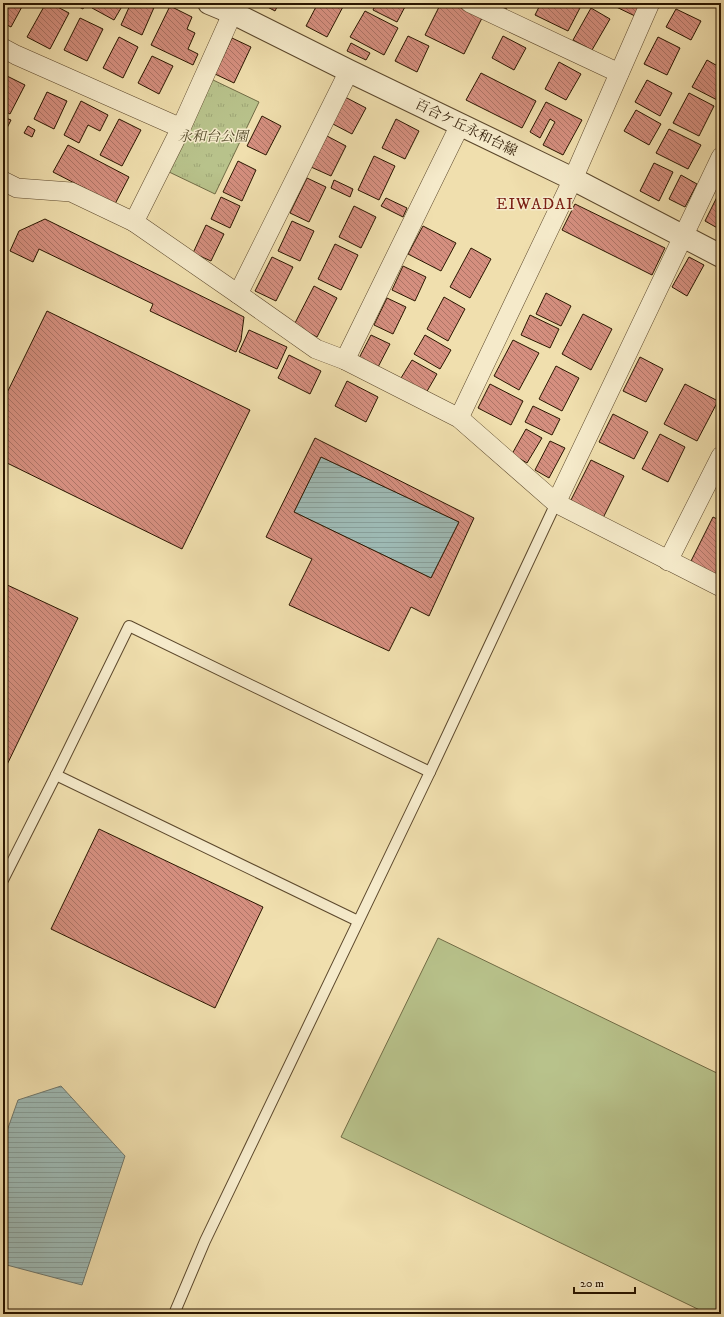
<svg xmlns="http://www.w3.org/2000/svg" width="724" height="1317" font-family="'IM FELL DW Pica','Noto Serif JP',serif">
<style>
.grass{fill:url(#grass-tufts);stroke:#716c46}
.pitch{fill:#b8c28b;stroke:#716c46}
.water{fill:url(#water-rules);stroke:#70786d}
.building{fill:url(#building-back-hatch);stroke:#2a1600;fill-rule:evenodd}
.lines{fill:none;stroke-linecap:round;stroke-linejoin:round}
.service-casing{stroke:#5c482c;stroke-width:12}
.minor-casing{stroke:#5c482c;stroke-width:20}
.tertiary-casing{stroke:#5c482c;stroke-width:24}
.service{stroke:#f5eaca;stroke-width:10}
.minor{stroke:#f5eaca;stroke-width:19}
.tertiary{stroke:#f5eaca;stroke-width:22}
.labels{text-anchor:middle;dominant-baseline:central;stroke-width:3;stroke-linejoin:round;paint-order:stroke}
.street-label{font-size:14px;fill:#2a1600;stroke:#f5eaca}
.park-label{font-size:14px;font-style:italic;fill:#554a2a;stroke:#f5eaca}
.quarter-label{font-size:16px;letter-spacing:1px;fill:#7a1f14;stroke:#f5eaca}
</style>
<defs>
<pattern id="grass-tufts" width="24" height="20" patternUnits="userSpaceOnUse"><rect width="24" height="20" fill="#b8c28b"/><path d="M3 7l-1-3M5 7V3M7 7l1-3M15 17l-1-3M17 17v-4M19 17l1-3" fill="none" stroke="#9ea676"/></pattern>
<pattern id="water-rules" width="6" height="5" patternUnits="userSpaceOnUse"><rect width="6" height="5" fill="#9ebab5"/><path d="M0 2.5h6" fill="none" stroke="#889f9a"/></pattern>
<pattern id="building-back-hatch" width="6" height="6" patternUnits="userSpaceOnUse"><rect width="6" height="6" fill="#d58f7f"/><path d="M-1 5l2 2M0 0l6 6M5-1l2 2" fill="none" stroke="#ad7466"/></pattern>
</defs>
<rect width="100%" height="100%" fill="#f0dfae"/>
<filter id="stains"><feTurbulence type="fractalNoise" baseFrequency=".005" numOctaves="4"/><feColorMatrix values="0 0 0 0 .2 0 0 0 0 .09 0 0 0 0 .02 0 0 0 .5 -.17"/></filter>
<radialGradient id="worn" r=".72"><stop offset=".6" stop-color="#630" stop-opacity="0"/><stop offset="1" stop-color="#630" stop-opacity=".3"/></radialGradient>
<!-- grass -->
<path class="grass" d="M211,79l48,23 -44,92 -48,-23z"/>
<!-- pitch -->
<path class="pitch" d="M438,938l283,137v239h-13l-367,-177z"/>
<!-- water -->
<g class="water">
<path d="M321,457l138,65 -28,56 -137,-66z"/>
<path d="M61,1086l64,70 -43,129 -79,-21v-122l15,-42z"/>
</g>
<!-- building -->
<g class="building">
<path d="M3,3h21l-13,24 -8,-4z"/>
<path d="M46,3h4l19,10 -19,36 -23,-12z"/>
<path d="M71,3h15l-3,6z"/>
<path d="M95,3h29l-10,17 -22,-12z"/>
<path d="M131,3h25l-14,32 -21,-10z"/>
<path d="M260,3h19l-4,8z"/>
<path d="M318,3h27l-18,34 -21,-11z"/>
<path d="M376,3h31l-10,19 -24,-12z"/>
<path d="M441,3h10l31,15 -18,36 -39,-19z"/>
<path d="M494,3h15l-3,6z"/>
<path d="M541,3h33l7,3 -13,25 -33,-16z"/>
<path d="M608,3h34l-7,13z"/>
<path d="M170,6l22,11 -5,12 8,4 -7,16 10,5 -5,11 -42,-20z"/>
<path d="M591,8l19,11 -18,31 -19,-10z"/>
<path d="M676,9l25,12 -10,19 -25,-13z"/>
<path d="M365,11l33,17 -14,27 -34,-18z"/>
<path d="M80,18l23,11 -16,32 -23,-11z"/>
<path d="M408,36l21,10 -12,26 -22,-11z"/>
<path d="M503,36l23,12 -12,22 -22,-12z"/>
<path d="M119,37l19,10 -15,31 -20,-10z"/>
<path d="M658,37l22,11 -13,27 -23,-11z"/>
<path d="M232,38l19,9 -17,36 -19,-9z"/>
<path d="M351,43l19,10 -4,7 -19,-9z"/>
<path d="M152,56l21,10 -14,28 -21,-11z"/>
<path d="M707,60l14,8v34l-29,-15z"/>
<path d="M559,62l22,12 -15,26 -21,-11z"/>
<path d="M481,73l55,28 -14,27 -56,-28z"/>
<path d="M7,76l18,9 -15,29 -7,-4v-27z"/>
<path d="M647,80l25,13 -12,23 -25,-14z"/>
<path d="M47,92l20,9 -13,28 -20,-10z"/>
<path d="M689,93l25,13 -15,30 -26,-13z"/>
<path d="M345,97l21,11 -14,26 -21,-11z"/>
<path d="M81,101l27,14 -8,16 -12,-6 -9,18 -15,-8z"/>
<path d="M546,102l36,18 -19,35 -20,-10 12,-23 -5,-3 -10,19 -10,-6z"/>
<path d="M636,110l25,14 -12,21 -25,-14z"/>
<path d="M262,116l19,10 -15,29 -19,-9z"/>
<path d="M3,117l8,3 -8,16z"/>
<path d="M119,119l22,11 -19,36 -22,-11z"/>
<path d="M396,119l23,12 -14,28 -23,-11z"/>
<path d="M28,126l7,4 -3,7 -8,-4z"/>
<path d="M669,129l32,16 -13,24 -32,-16z"/>
<path d="M327,136l19,10 -15,30 -20,-9z"/>
<path d="M68,145l61,32 -14,27 -62,-32z"/>
<path d="M374,156l21,10 -16,34 -21,-10z"/>
<path d="M238,161l18,9 -14,31 -19,-9z"/>
<path d="M654,163l19,9 -14,29 -19,-10z"/>
<path d="M681,175l16,9 -12,23 -16,-8z"/>
<path d="M307,178l19,9 -17,35 -19,-9z"/>
<path d="M334,180l19,9 -3,8 -19,-9z"/>
<path d="M221,197l19,9 -10,22 -19,-9z"/>
<path d="M717,197l4,1v32l-16,-9z"/>
<path d="M386,198l21,10 -4,9 -22,-11z"/>
<path d="M575,204l90,44 -13,27 -90,-45z"/>
<path d="M354,206l22,11 -15,31 -22,-11z"/>
<path d="M45,219l199,98 -3,23 -5,12 -86,-41 3,-7 -114,-55 -6,13 -23,-11 9,-20z"/>
<path d="M292,221l22,10 -14,30 -22,-10z"/>
<path d="M206,225l18,9 -13,27 -18,-8z"/>
<path d="M423,226l33,17 -15,28 -33,-17z"/>
<path d="M335,244l23,11 -17,35 -23,-11z"/>
<path d="M471,248l20,11 -21,39 -20,-11z"/>
<path d="M272,257l21,10 -17,34 -21,-10z"/>
<path d="M689,257l15,8 -17,31 -15,-9z"/>
<path d="M403,266l23,11 -11,24 -23,-11z"/>
<path d="M314,286l23,12 -20,39 -23,-12z"/>
<path d="M546,293l25,13 -10,20 -25,-12z"/>
<path d="M444,297l21,12 -17,32 -21,-12z"/>
<path d="M387,298l19,9 -13,27 -19,-9z"/>
<path d="M47,311l203,99 -68,139 -179,-88v-60z"/>
<path d="M583,314l29,15 -21,41 -29,-16z"/>
<path d="M530,315l29,14 -9,19 -29,-13z"/>
<path d="M249,330l38,17 -10,22 -38,-17z"/>
<path d="M371,335l19,9 -13,25 -19,-9z"/>
<path d="M425,335l26,15 -11,19 -26,-15z"/>
<path d="M513,340l26,13 -20,37 -25,-14z"/>
<path d="M289,355l32,16 -11,23 -32,-16z"/>
<path d="M640,357l23,12 -17,33 -23,-11z"/>
<path d="M412,360l25,14 -11,19 -25,-15z"/>
<path d="M556,366l23,12 -17,33 -23,-12z"/>
<path d="M347,381l31,16 -12,25 -31,-16z"/>
<path d="M490,384l33,17 -12,24 -33,-17z"/>
<path d="M685,384l33,17 -21,40 -33,-17z"/>
<path d="M533,406l27,13 -8,16 -27,-13z"/>
<path d="M613,414l35,18 -14,27 -35,-17z"/>
<path d="M526,429l16,9 -15,25 -15,-9z"/>
<path d="M660,434l25,13 -17,35 -26,-13z"/>
<path d="M315,438l159,80 -45,98 -18,-9 -22,44 -100,-46 23,-46 -46,-22zM321,457l138,65 -28,56 -137,-66z"/>
<path d="M550,441l15,7 -16,30 -14,-8z"/>
<path d="M591,460l33,16 -21,42 -33,-16z"/>
<path d="M713,517l8,4v42l-6,12 -25,-12z"/>
<path d="M3,583l75,35 -75,155z"/>
<path d="M99,829l164,78 -48,101 -164,-79z"/>
</g>
<g class="lines">
<!-- service casing -->
<g class="service-casing">
<g id="service">
<path d="M56,775l73,-149 301,146"/>
<path d="M3,880l53,-105 302,146"/>
<path d="M174,1314l31,-73 225,-469 126,-269"/>
</g>
</g>
<!-- minor casing -->
<g class="minor-casing">
<g id="minor">
<path d="M470,3l149,70"/>
<path d="M3,48l13,7 165,73"/>
<path d="M3,181l14,7 54,4 63,30 104,72 78,55 29,11 114,58 97,85 165,84"/>
<path d="M134,222l47,-94 56,-125"/>
<path d="M238,294l111,-223"/>
<path d="M345,360l115,-235"/>
<path d="M459,418l114,-239 77,-176"/>
<path d="M556,503l165,-346"/>
<path d="M668,561l53,-105"/>
</g>
</g>
<!-- tertiary casing -->
<g class="tertiary-casing">
<path id="tertiary" d="M209,3l24,10 116,58 224,108 148,77"/>
</g>
<!-- service -->
<use href="#service" class="service"/>
<!-- minor -->
<use href="#minor" class="minor"/>
<!-- tertiary -->
<use href="#tertiary" class="tertiary"/>
</g>
<g class="labels">
<!-- street labels -->
<g class="street-label">
<text transform="translate(466 128) rotate(26)">百合ケ丘永和台線</text>
</g>
<!-- park labels -->
<g class="park-label">
<text x="213" y="137">永和台公園</text>
</g>
<!-- quarter labels -->
<g class="quarter-label">
<text x="535" y="204">EIWADAI</text>
</g>
</g>
<!-- margin -->
<rect width="724" height="1317" fill="none" stroke="#f0dfae" stroke-width="16"/>
<rect x="4" y="4" width="716" height="1309" fill="none" stroke="#2a1600" stroke-width="2"/>
<rect x="8" y="8" width="708" height="1301" fill="none" stroke="#2a1600"/>
<!-- scale -->
<path d="M574 1287v6h61v-6" fill="none" stroke="#2a1600" stroke-width="2"/>
<text x="580" y="1287" font-size="12" fill="#2a1600" stroke="#f5eaca" stroke-width="3" paint-order="stroke">20 m</text>
<rect width="100%" height="100%" filter="url(#stains)"/>
<rect width="100%" height="100%" fill="url(#worn)"/>
</svg>
